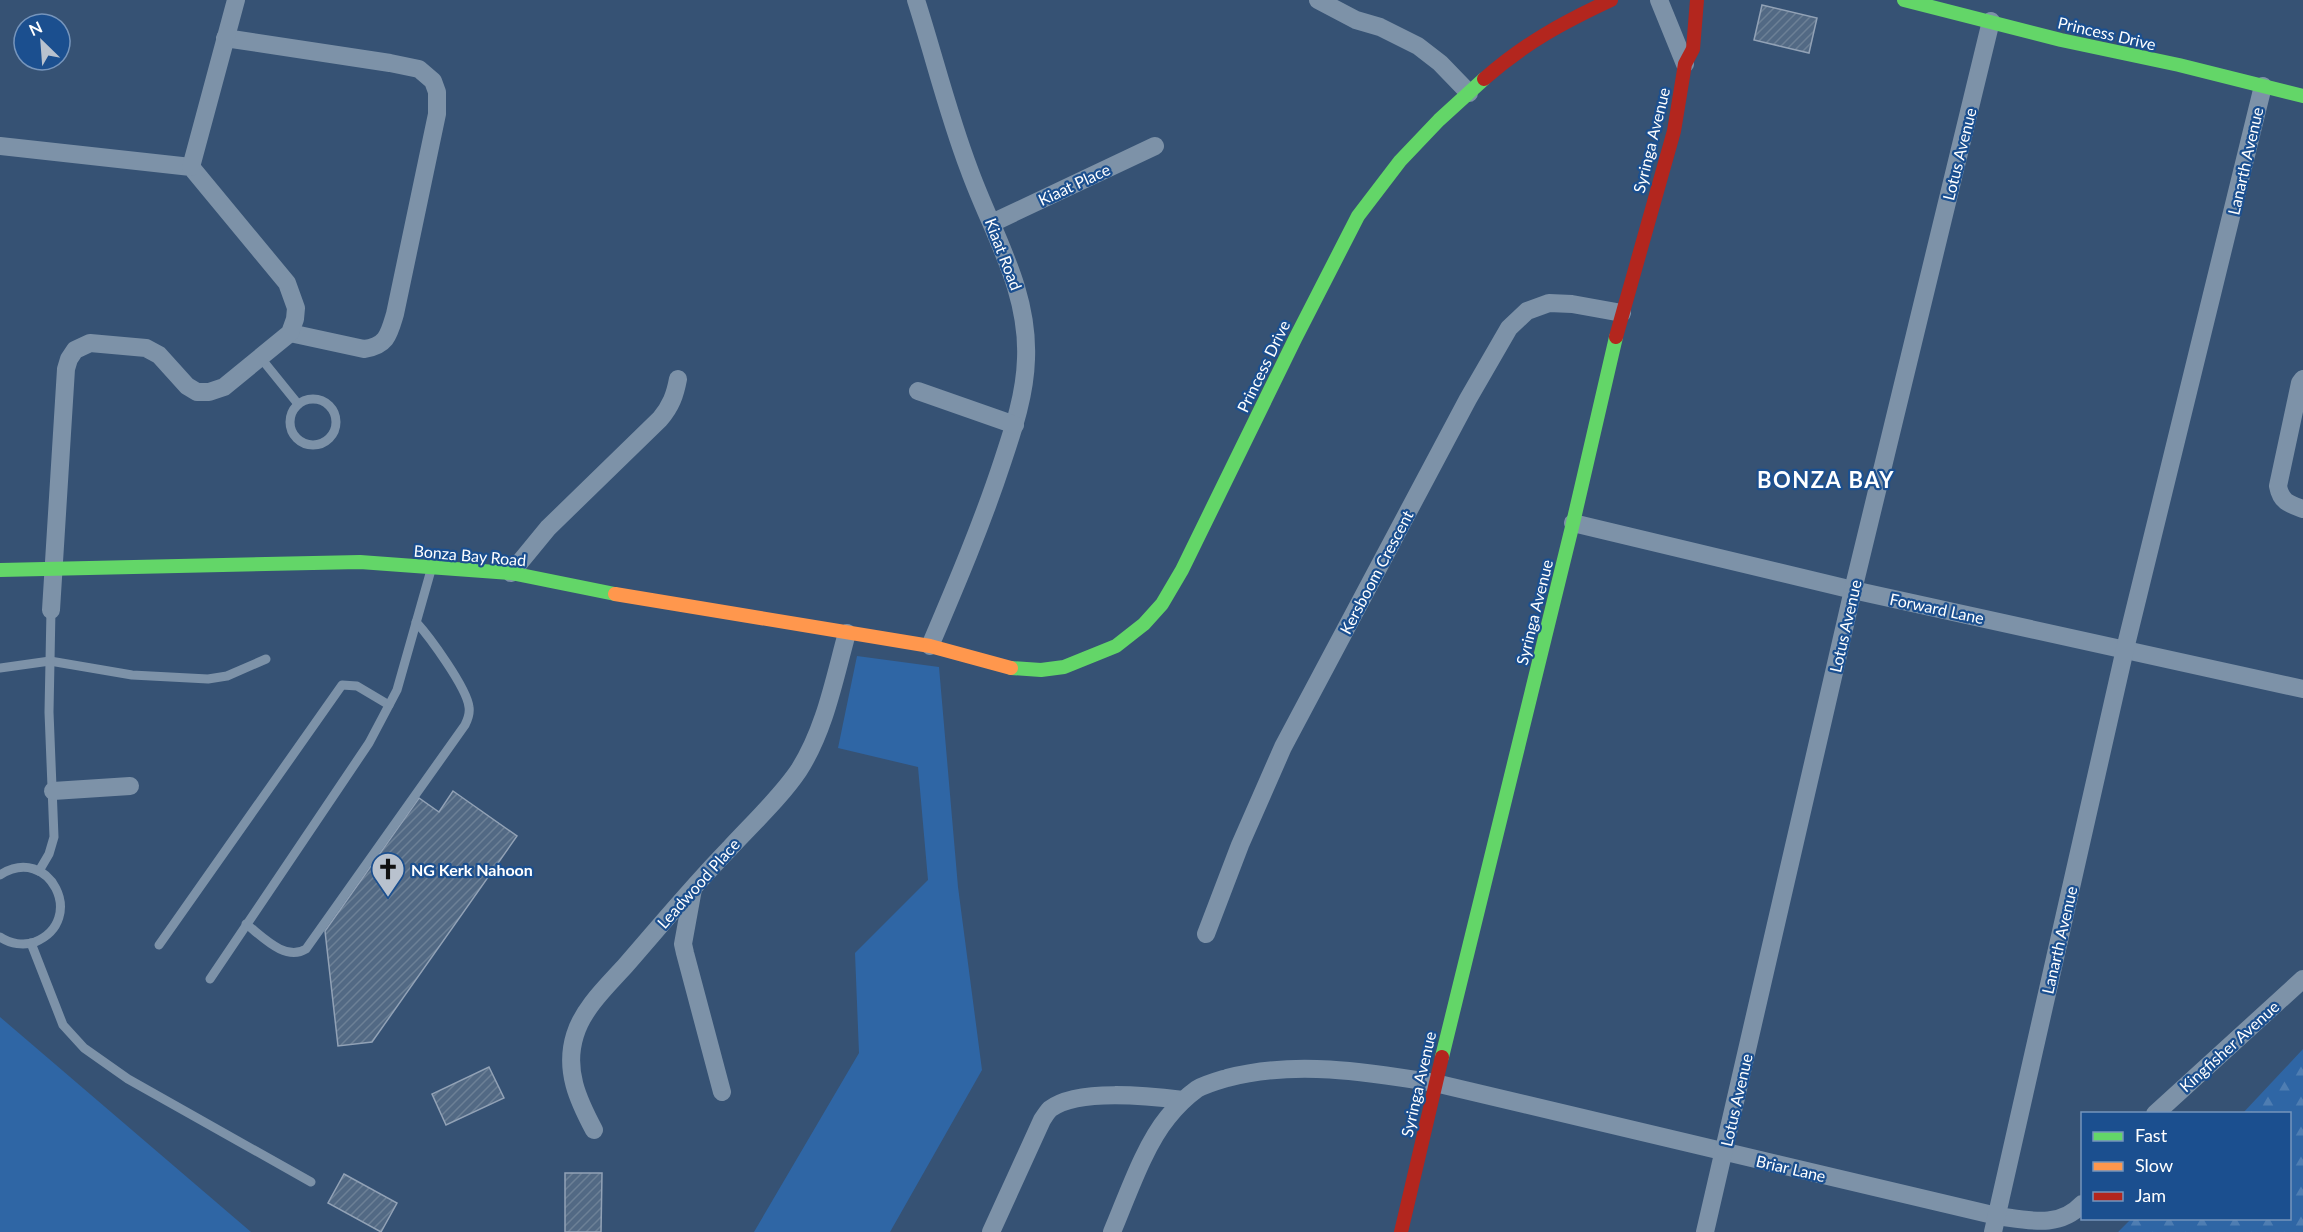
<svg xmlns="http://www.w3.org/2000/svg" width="2303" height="1232" font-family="Lato,sans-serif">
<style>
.green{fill:#2f66a5}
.forest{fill:url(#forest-firs)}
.building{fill:url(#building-hatch);stroke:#92a2b6;stroke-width:1.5}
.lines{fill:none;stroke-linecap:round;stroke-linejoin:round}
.lane{stroke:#7d92a8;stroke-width:9}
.street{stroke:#7d92a8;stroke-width:18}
.fast{stroke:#63d668;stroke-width:14}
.slow{stroke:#ff974d;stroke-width:14}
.jam{stroke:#b3261e;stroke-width:14}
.labels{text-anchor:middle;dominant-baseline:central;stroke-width:4.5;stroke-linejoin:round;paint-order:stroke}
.street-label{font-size:16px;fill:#fff;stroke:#1b4f8f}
.poi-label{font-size:16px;font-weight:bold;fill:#fff;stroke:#1b4f8f;text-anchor:start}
.district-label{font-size:22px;font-weight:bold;letter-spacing:1.5px;fill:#fff;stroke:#1b4f8f}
</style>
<defs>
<pattern id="forest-firs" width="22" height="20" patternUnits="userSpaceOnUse" patternTransform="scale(1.5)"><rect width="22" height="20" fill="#2f66a5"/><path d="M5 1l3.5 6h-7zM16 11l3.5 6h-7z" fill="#4e7db2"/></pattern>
<pattern id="building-hatch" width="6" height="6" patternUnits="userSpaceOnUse" patternTransform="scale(1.5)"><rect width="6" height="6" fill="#526984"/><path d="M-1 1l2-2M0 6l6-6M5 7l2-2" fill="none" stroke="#6c8096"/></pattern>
</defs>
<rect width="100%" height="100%" fill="#365274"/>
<!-- green -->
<g class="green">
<path d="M857,656l82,11 19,220 24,183 -92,162h-136l105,-179 -4,-100 73,-73 -10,-113 -80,-19z"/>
<path d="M0,1017l251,215h-251z"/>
</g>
<!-- forest -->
<path class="forest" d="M2303,1049v183h-185l13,-13 159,-1v-104l-47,-1z"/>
<!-- building -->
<g class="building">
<path d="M1762,5l55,13 -8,35 -55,-13z"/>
<path d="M453,791l64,45 -145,206 -34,4 -13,-115 94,-133 20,14z"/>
<path d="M489,1067l15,31 -58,27 -14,-31z"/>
<path d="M565,1173h37l-1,59h-36z"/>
<path d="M344,1174l53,29 -16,29 -53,-29z"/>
</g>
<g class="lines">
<!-- lane -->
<g class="lane">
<path d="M260,357l38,47"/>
<circle cx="313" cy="422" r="23"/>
<path d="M0,668l50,-7 82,14 76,4 19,-3 39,-17"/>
<path d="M39,871l10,-17 5,-17 -5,-125 2,-102"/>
<path d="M0,875c49,-32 88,45 35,67 -11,4 -25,2 -35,-5"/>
<path d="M246,924c16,12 39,38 60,25l159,-224c3,-6 5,-12 4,-18 -2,-19 -40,-71 -53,-85"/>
<path d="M31,943l32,82 21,23 44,31 183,103"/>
<path d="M159,945l183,-260 15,1 32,19"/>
<path d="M210,979l159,-236 28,-53 34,-120"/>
</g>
<!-- street -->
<g class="street">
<path d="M916,0c18,56 32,114 53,169 23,64 60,120 57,190 -1,35 -12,68 -23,101 -21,64 -47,125 -73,186"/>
<path d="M1318,0l38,20 24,7 38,19 22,17 29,30"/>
<path d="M1659,0l26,64"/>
<path d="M225,38l165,25 29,6 14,12 4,11v22l-42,200c-6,20 -8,32 -31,35l-74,-16"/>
<path d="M0,146l191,21 96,116 9,25 -1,11 -5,14 -66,54 -15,5h-12l-10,-6 -28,-31 -13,-7 -56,-5 -15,7 -6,9 -3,10 -15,241"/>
<path d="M191,167l45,-167"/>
<path d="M992,223l163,-77"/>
<path d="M2303,379l-3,4 -22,103c3,16 11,18 25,23"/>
<path d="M918,391l97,34"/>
<path d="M1573,523l280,67 450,99"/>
<path d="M511,573l37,-45 112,-109c11,-13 15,-24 18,-40"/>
<path d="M53,791l77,-5"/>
<path d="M693,889l-10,55 2,9 37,139"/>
<path d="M1206,934l34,-89 43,-98 185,-348 41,-71 18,-17 22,-8 23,1 50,9"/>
<path d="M2155,1114l148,-135"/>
<path d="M594,1130c-16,-30 -30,-60 -19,-95 8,-27 33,-50 51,-70 34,-39 67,-79 103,-116 22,-24 52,-52 70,-79 26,-41 35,-90 48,-137"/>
<path d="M991,1232l51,-112c2,-3 5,-8 8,-11 27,-21 100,-13 133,-9"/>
<path d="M1112,1232c15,-35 32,-86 56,-115 8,-10 18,-20 29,-28 9,-5 20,-8 30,-11 68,-18 140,-6 208,5l562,133c31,4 62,13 85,-12"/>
<path d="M1705,1232l148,-642 138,-569"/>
<path d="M1993,1232l132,-583 138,-563"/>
</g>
<!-- fast -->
<g class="fast">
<path d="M1904,0l157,40 118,25 124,31"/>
<path d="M0,570l360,-8 151,11 104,21"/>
<path d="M1011,668l30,2 23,-3 52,-21 28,-22 18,-20 20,-34 113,-231 63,-123 42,-55 39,-41 45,-41"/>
<path d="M1442,1057l131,-534 43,-186"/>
</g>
<!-- slow -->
<path class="slow" d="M615,594l315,52 81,22"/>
<!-- jam -->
<g class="jam">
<path d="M1484,79c41,-36 78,-56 127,-79"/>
<path d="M1616,337l58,-206 11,-67 8,-15 4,-49"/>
<path d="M1401,1232l41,-175"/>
</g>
</g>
<!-- icons -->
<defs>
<g id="church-pin" transform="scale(1.725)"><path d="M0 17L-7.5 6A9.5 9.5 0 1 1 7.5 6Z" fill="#b9c2ce" stroke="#1b4f8f"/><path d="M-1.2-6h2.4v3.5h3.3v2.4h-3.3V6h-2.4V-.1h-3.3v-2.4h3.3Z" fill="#111"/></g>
</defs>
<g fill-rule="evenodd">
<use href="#church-pin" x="388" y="869"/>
</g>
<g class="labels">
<!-- street labels -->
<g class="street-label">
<text transform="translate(2107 33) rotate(13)">Princess Drive</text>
<text transform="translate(1651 140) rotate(-76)">Syringa Avenue</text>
<text transform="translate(1959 154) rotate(-76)">Lotus Avenue</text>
<text transform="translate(2245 161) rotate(-77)">Lanarth Avenue</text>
<text transform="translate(1074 184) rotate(-25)">Kiaat Place</text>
<text transform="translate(1004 254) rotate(69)">Kiaat Road</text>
<text transform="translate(1263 366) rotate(-64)">Princess Drive</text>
<text transform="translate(470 555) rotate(5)">Bonza Bay Road</text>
<text transform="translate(1376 572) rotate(-62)">Kersboom Crescent</text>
<text transform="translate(1937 608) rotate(12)">Forward Lane</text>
<text transform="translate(1534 612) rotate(-76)">Syringa Avenue</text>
<text transform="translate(1845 626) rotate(-77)">Lotus Avenue</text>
<text transform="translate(698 883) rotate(-48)">Leadwood Place</text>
<text transform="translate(2059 940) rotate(-77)">Lanarth Avenue</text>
<text transform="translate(2229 1046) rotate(-42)">Kingfisher Avenue</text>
<text transform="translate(1418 1084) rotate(-77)">Syringa Avenue</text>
<text transform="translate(1736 1100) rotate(-77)">Lotus Avenue</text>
<text transform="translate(1791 1168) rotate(13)">Briar Lane</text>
</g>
<!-- poi labels -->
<g class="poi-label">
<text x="411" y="869">NG Kerk Nahoon</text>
</g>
<!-- district labels -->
<g class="district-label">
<text x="1826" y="479">BONZA BAY</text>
</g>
</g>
<!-- legend -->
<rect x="2081" y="1112" width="210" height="108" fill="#1b4f8f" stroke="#7695bc" stroke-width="1.5"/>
<rect x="2093" y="1132" width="30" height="9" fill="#63d668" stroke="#7695bc" stroke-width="1.5"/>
<text x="2135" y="1142" font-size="18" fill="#ffffff">Fast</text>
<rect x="2093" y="1162" width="30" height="9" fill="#ff974d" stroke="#7695bc" stroke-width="1.5"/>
<text x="2135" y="1172" font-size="18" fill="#ffffff">Slow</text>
<rect x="2093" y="1192" width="30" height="9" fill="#b3261e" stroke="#7695bc" stroke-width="1.5"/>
<text x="2135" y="1202" font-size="18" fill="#ffffff">Jam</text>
<!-- north arrow -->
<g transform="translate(42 42) rotate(335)"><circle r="28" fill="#1b4f8f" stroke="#7695bc" stroke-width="1.5"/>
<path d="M0-4.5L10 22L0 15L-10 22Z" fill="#b9c2ce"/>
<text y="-9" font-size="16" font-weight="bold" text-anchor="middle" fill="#ffffff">N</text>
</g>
</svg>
